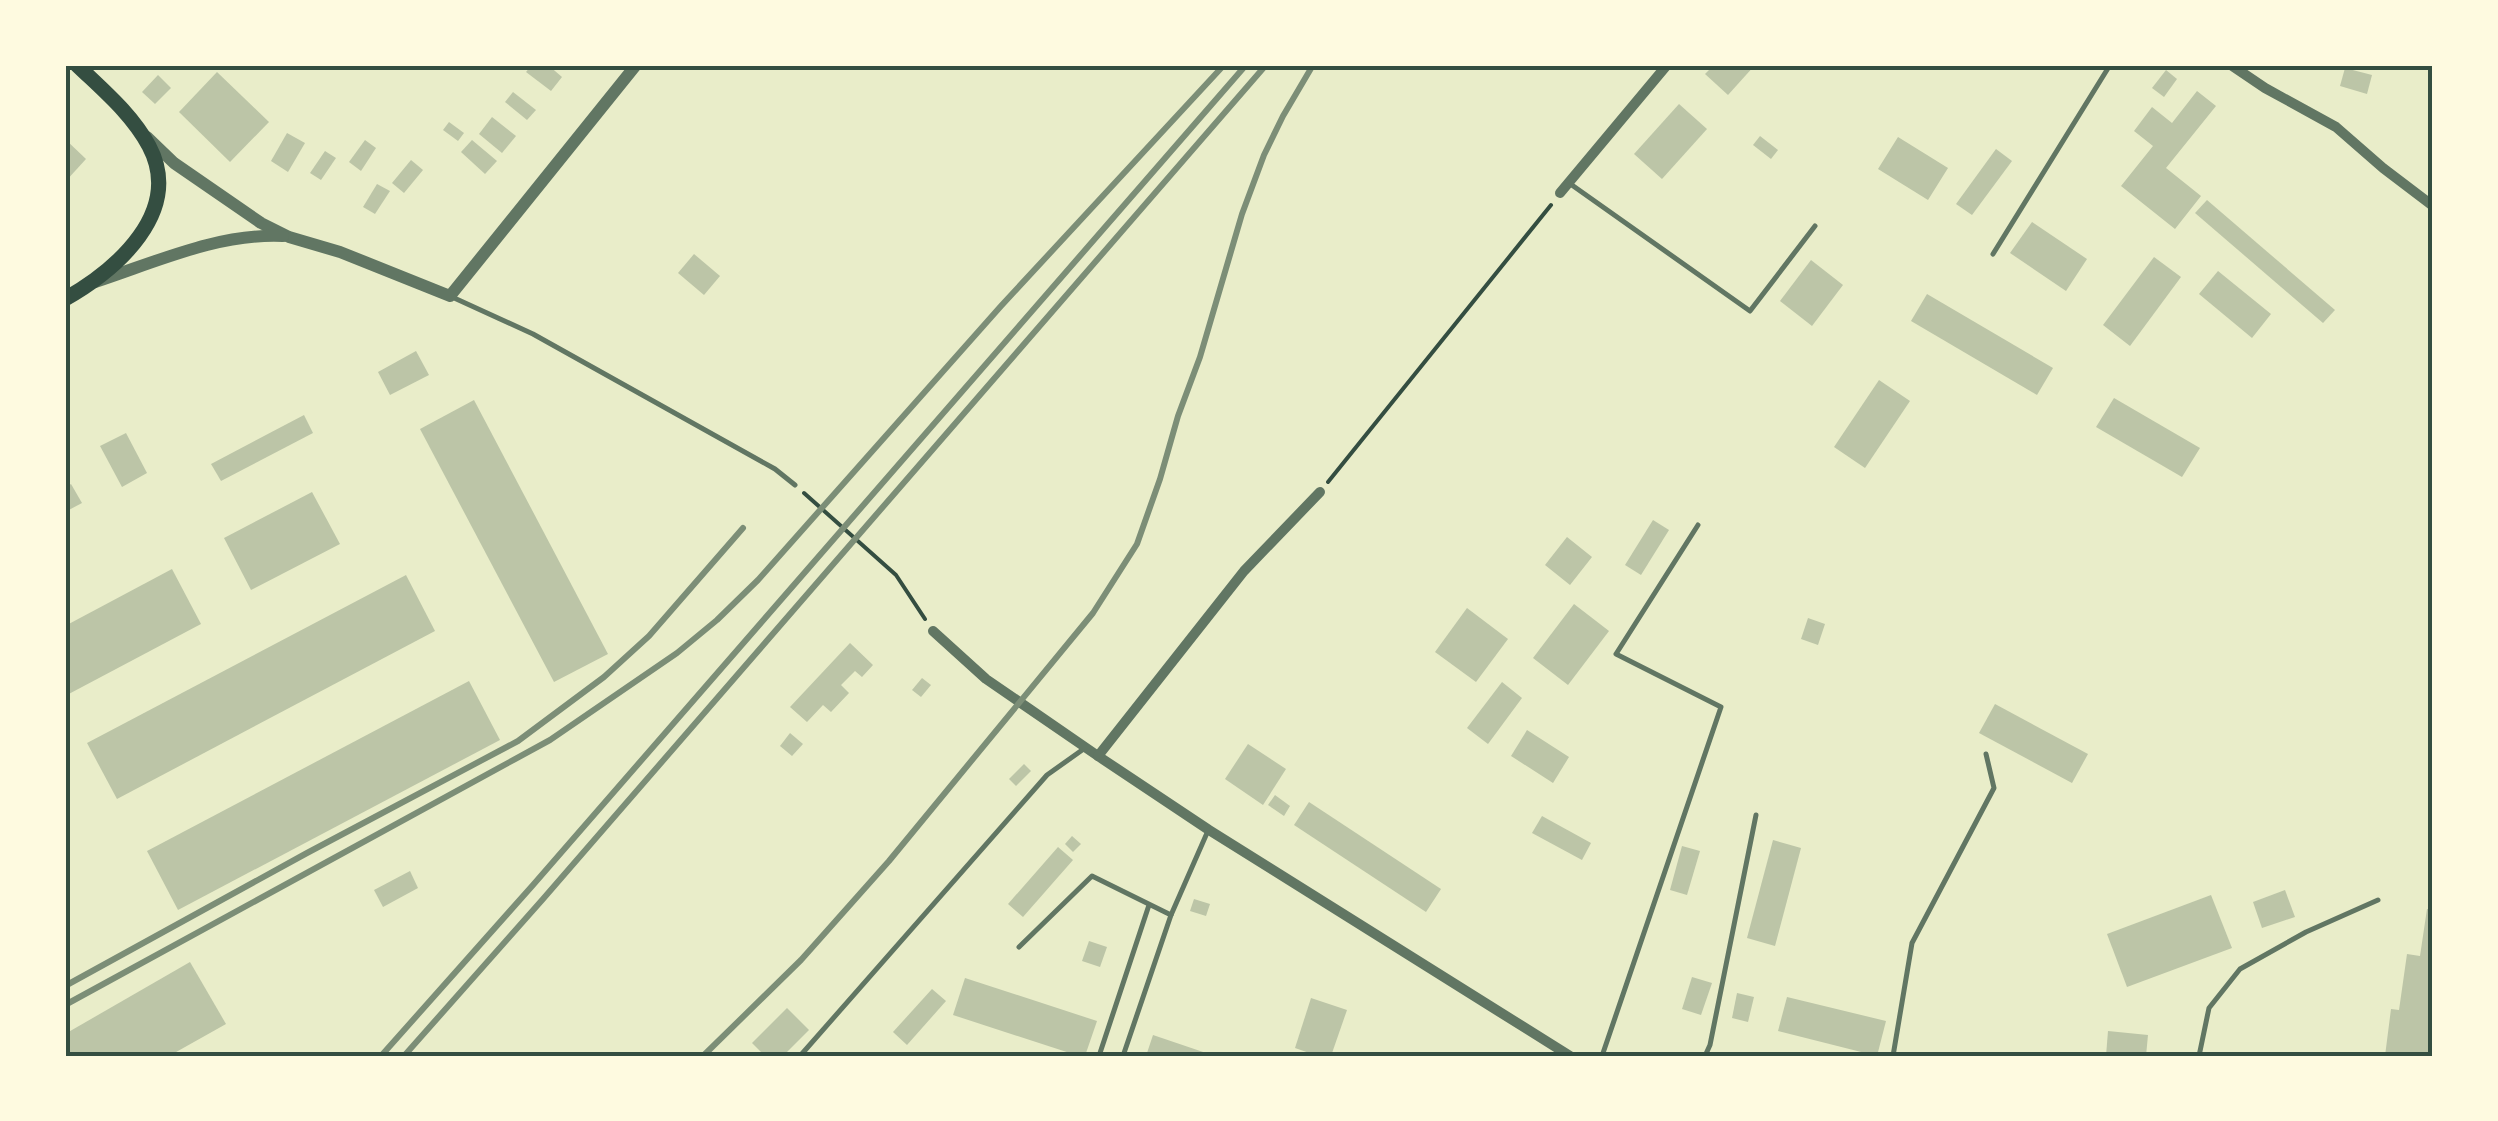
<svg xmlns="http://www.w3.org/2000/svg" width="2498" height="1121" font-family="'Libre Baskerville',serif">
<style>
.building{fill:#bcc5a7}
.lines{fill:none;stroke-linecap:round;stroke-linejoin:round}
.path{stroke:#344e41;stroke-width:4}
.service{stroke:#617663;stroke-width:5}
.minor{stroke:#617663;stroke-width:10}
.tertiary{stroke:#617663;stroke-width:12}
.primary{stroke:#344e41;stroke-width:15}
.rail{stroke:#7c8e77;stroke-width:6}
.neatline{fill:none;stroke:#344e41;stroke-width:4}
</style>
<rect width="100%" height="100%" fill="#e9edc9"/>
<!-- building -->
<g class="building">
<path d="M532,65h16l14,12 -11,14 -25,-19z"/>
<path d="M1714,65h41l-27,30 -23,-21z"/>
<path d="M2345,68l27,7 -5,19 -27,-8z"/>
<path d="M2166,70l11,9 -13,18 -12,-9z"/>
<path d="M217,72l52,50 -39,40 -51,-50z"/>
<path d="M158,75l13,13 -16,16 -13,-12z"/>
<path d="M2197,91l19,15 -50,62 35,28 -26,33 -54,-43 32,-40 -19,-15 18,-24 20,16z"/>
<path d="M513,92l23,18 -9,10 -22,-18z"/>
<path d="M1679,104l28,25 -45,50 -28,-25z"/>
<path d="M492,117l24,19 -14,17 -23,-19z"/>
<path d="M449,122l15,11 -6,8 -15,-11z"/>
<path d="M287,133l18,10 -17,29 -17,-11z"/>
<path d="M1760,136l18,14 -7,9 -18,-14z"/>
<path d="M1898,137l50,31 -20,32 -50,-31z"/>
<path d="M65,139l21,20 -21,23z"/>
<path d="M365,140l11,8 -15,23 -12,-9z"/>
<path d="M472,140l25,21 -12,13 -24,-22z"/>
<path d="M1996,149l16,12 -40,54 -16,-11z"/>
<path d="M325,151l11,7 -15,22 -11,-7z"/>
<path d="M411,160l12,10 -19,23 -12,-10z"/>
<path d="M377,184l13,7 -15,23 -12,-7z"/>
<path d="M2207,200l128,110 -12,13 -128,-110z"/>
<path d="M2032,222l55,37 -21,32 -56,-38z"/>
<path d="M694,254l26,22 -16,19 -26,-22z"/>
<path d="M2154,257l27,20 -51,69 -27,-21z"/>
<path d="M1811,260l32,25 -31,41 -32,-25z"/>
<path d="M2218,271l53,43 -19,24 -53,-44z"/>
<path d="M1927,294l126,74 -16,27 -126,-74z"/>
<path d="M416,351l13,24 -39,20 -12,-23z"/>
<path d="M1879,380l31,21 -45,67 -31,-21z"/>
<path d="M2114,398l86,50 -18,29 -86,-50z"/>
<path d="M474,400l134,254 -54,28 -134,-253z"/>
<path d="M304,415l9,18 -92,48 -10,-17z"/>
<path d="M126,433l21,40 -25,14 -22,-41z"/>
<path d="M71,484l11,19 -17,9v-24z"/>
<path d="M312,492l28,52 -89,46 -27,-52z"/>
<path d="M1653,520l16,10 -28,45 -16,-10z"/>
<path d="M1567,537l25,20 -22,28 -25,-20z"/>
<path d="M172,569l29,55 -136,72v-70z"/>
<path d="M406,575l29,56 -318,168 -30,-56z"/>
<path d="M1574,604l35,27 -41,54 -35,-27z"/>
<path d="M1467,608l41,31 -32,43 -41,-30z"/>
<path d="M1808,618l17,6 -7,21 -17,-6z"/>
<path d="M850,643l23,22 -11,12 -7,-6 -14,14 8,8 -18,19 -8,-7 -16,17 -17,-15z"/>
<path d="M922,678l9,7 -10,12 -9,-7z"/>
<path d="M469,681l31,59 -322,170 -31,-59z"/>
<path d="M1502,682l20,16 -34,46 -21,-16z"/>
<path d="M1995,704l93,50 -16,29 -93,-50z"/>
<path d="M1527,730l42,27 -16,26 -42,-27z"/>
<path d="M790,733l13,11 -11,12 -12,-10z"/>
<path d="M1248,744l38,25 -23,36 -38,-26z"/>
<path d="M1024,764l7,7 -15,15 -7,-7z"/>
<path d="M1275,795l15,11 -6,10 -16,-11z"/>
<path d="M1309,802l132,87 -15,23 -132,-87z"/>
<path d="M1542,816l49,27 -9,17 -50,-27z"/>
<path d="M1072,836l9,8 -8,8 -8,-8z"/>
<path d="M1773,840l28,8 -26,98 -28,-8z"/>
<path d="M1682,846l18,5 -13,44 -17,-5z"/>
<path d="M1058,847l15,13 -50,57 -15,-13z"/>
<path d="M410,871l8,17 -35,19 -9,-17z"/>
<path d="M2285,890l10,27 -33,11 -9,-26z"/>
<path d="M2211,895l21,53 -105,39 -20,-53z"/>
<path d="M1194,899l16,5 -4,12 -16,-5z"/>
<path d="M2427,909l6,1v146h-48l6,-47 8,1 8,-56 13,2z"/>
<path d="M1089,941l18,6 -7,20 -18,-6z"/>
<path d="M190,962l36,62 -57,32h-104v-22z"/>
<path d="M1692,977l20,6 -11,32 -19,-6z"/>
<path d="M965,978l132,43 -12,35h-6l-126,-41z"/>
<path d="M932,989l14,12 -39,44 -14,-13z"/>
<path d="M1737,993l17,4 -6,25 -16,-4z"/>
<path d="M1787,997l99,24 -9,35 -99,-25z"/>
<path d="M1311,998l36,12 -16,46h-13l-23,-8z"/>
<path d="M787,1008l22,22 -26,26h-18l-13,-13z"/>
<path d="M2108,1031l40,4 -2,21h-40z"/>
<path d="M1153,1035l59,20v1h-66z"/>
</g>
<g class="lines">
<!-- path -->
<g class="path">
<path d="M1328,482l223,-277"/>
<path d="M804,493l92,82 29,44"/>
</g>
<!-- service -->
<g class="service">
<path d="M1569,183l181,128 65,-85"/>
<path d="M1993,254l117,-189"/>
<path d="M452,297l81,37 242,135 20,16"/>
<path d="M1019,947l73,-71 79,39"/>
<path d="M800,1056l247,-281 38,-27"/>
<path d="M1099,1056l50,-151"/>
<path d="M1123,1056l48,-141 36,-82"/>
<path d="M1602,1056l119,-349 -105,-53 82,-129"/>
<path d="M1705,1056l5,-11 46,-230"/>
<path d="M1893,1056l19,-113 82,-155 -8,-34"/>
<path d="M2199,1056l10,-48 31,-39 66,-37 72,-32"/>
</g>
<!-- minor -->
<g class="minor">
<path d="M2231,65l34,23 71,39 47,41 50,38"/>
<path d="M1560,193l107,-128"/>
<path d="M933,631l53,48 112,77 111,74 361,226"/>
<path d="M1098,756l146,-185 76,-79"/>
</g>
<!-- tertiary -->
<g class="tertiary">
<path d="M147,137l27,26 87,60 28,14 51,15 110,44 186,-231"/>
<path d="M95,282c61,-20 123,-49 188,-46"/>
</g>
<!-- primary -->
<path class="primary" d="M65,299c51,-29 119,-87 84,-153 -17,-32 -46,-56 -72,-81"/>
<!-- rail -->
<g class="rail">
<path d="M65,986l242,-133 211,-112 86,-64 45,-41 94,-108"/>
<path d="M65,1005l485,-265 127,-87 40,-33 41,-40 243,-274 223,-241"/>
<path d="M381,1056l152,-171 713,-820"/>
<path d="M404,1056l139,-157 723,-834"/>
<path d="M703,1056l98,-96 88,-99 204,-248 44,-69 23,-65 18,-63 22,-59 42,-143 22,-59 19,-39 30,-51"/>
</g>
</g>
<!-- border -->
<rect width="2498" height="1121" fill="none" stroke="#fefae0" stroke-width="135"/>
<rect x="68" y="68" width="2362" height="986" class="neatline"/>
</svg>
